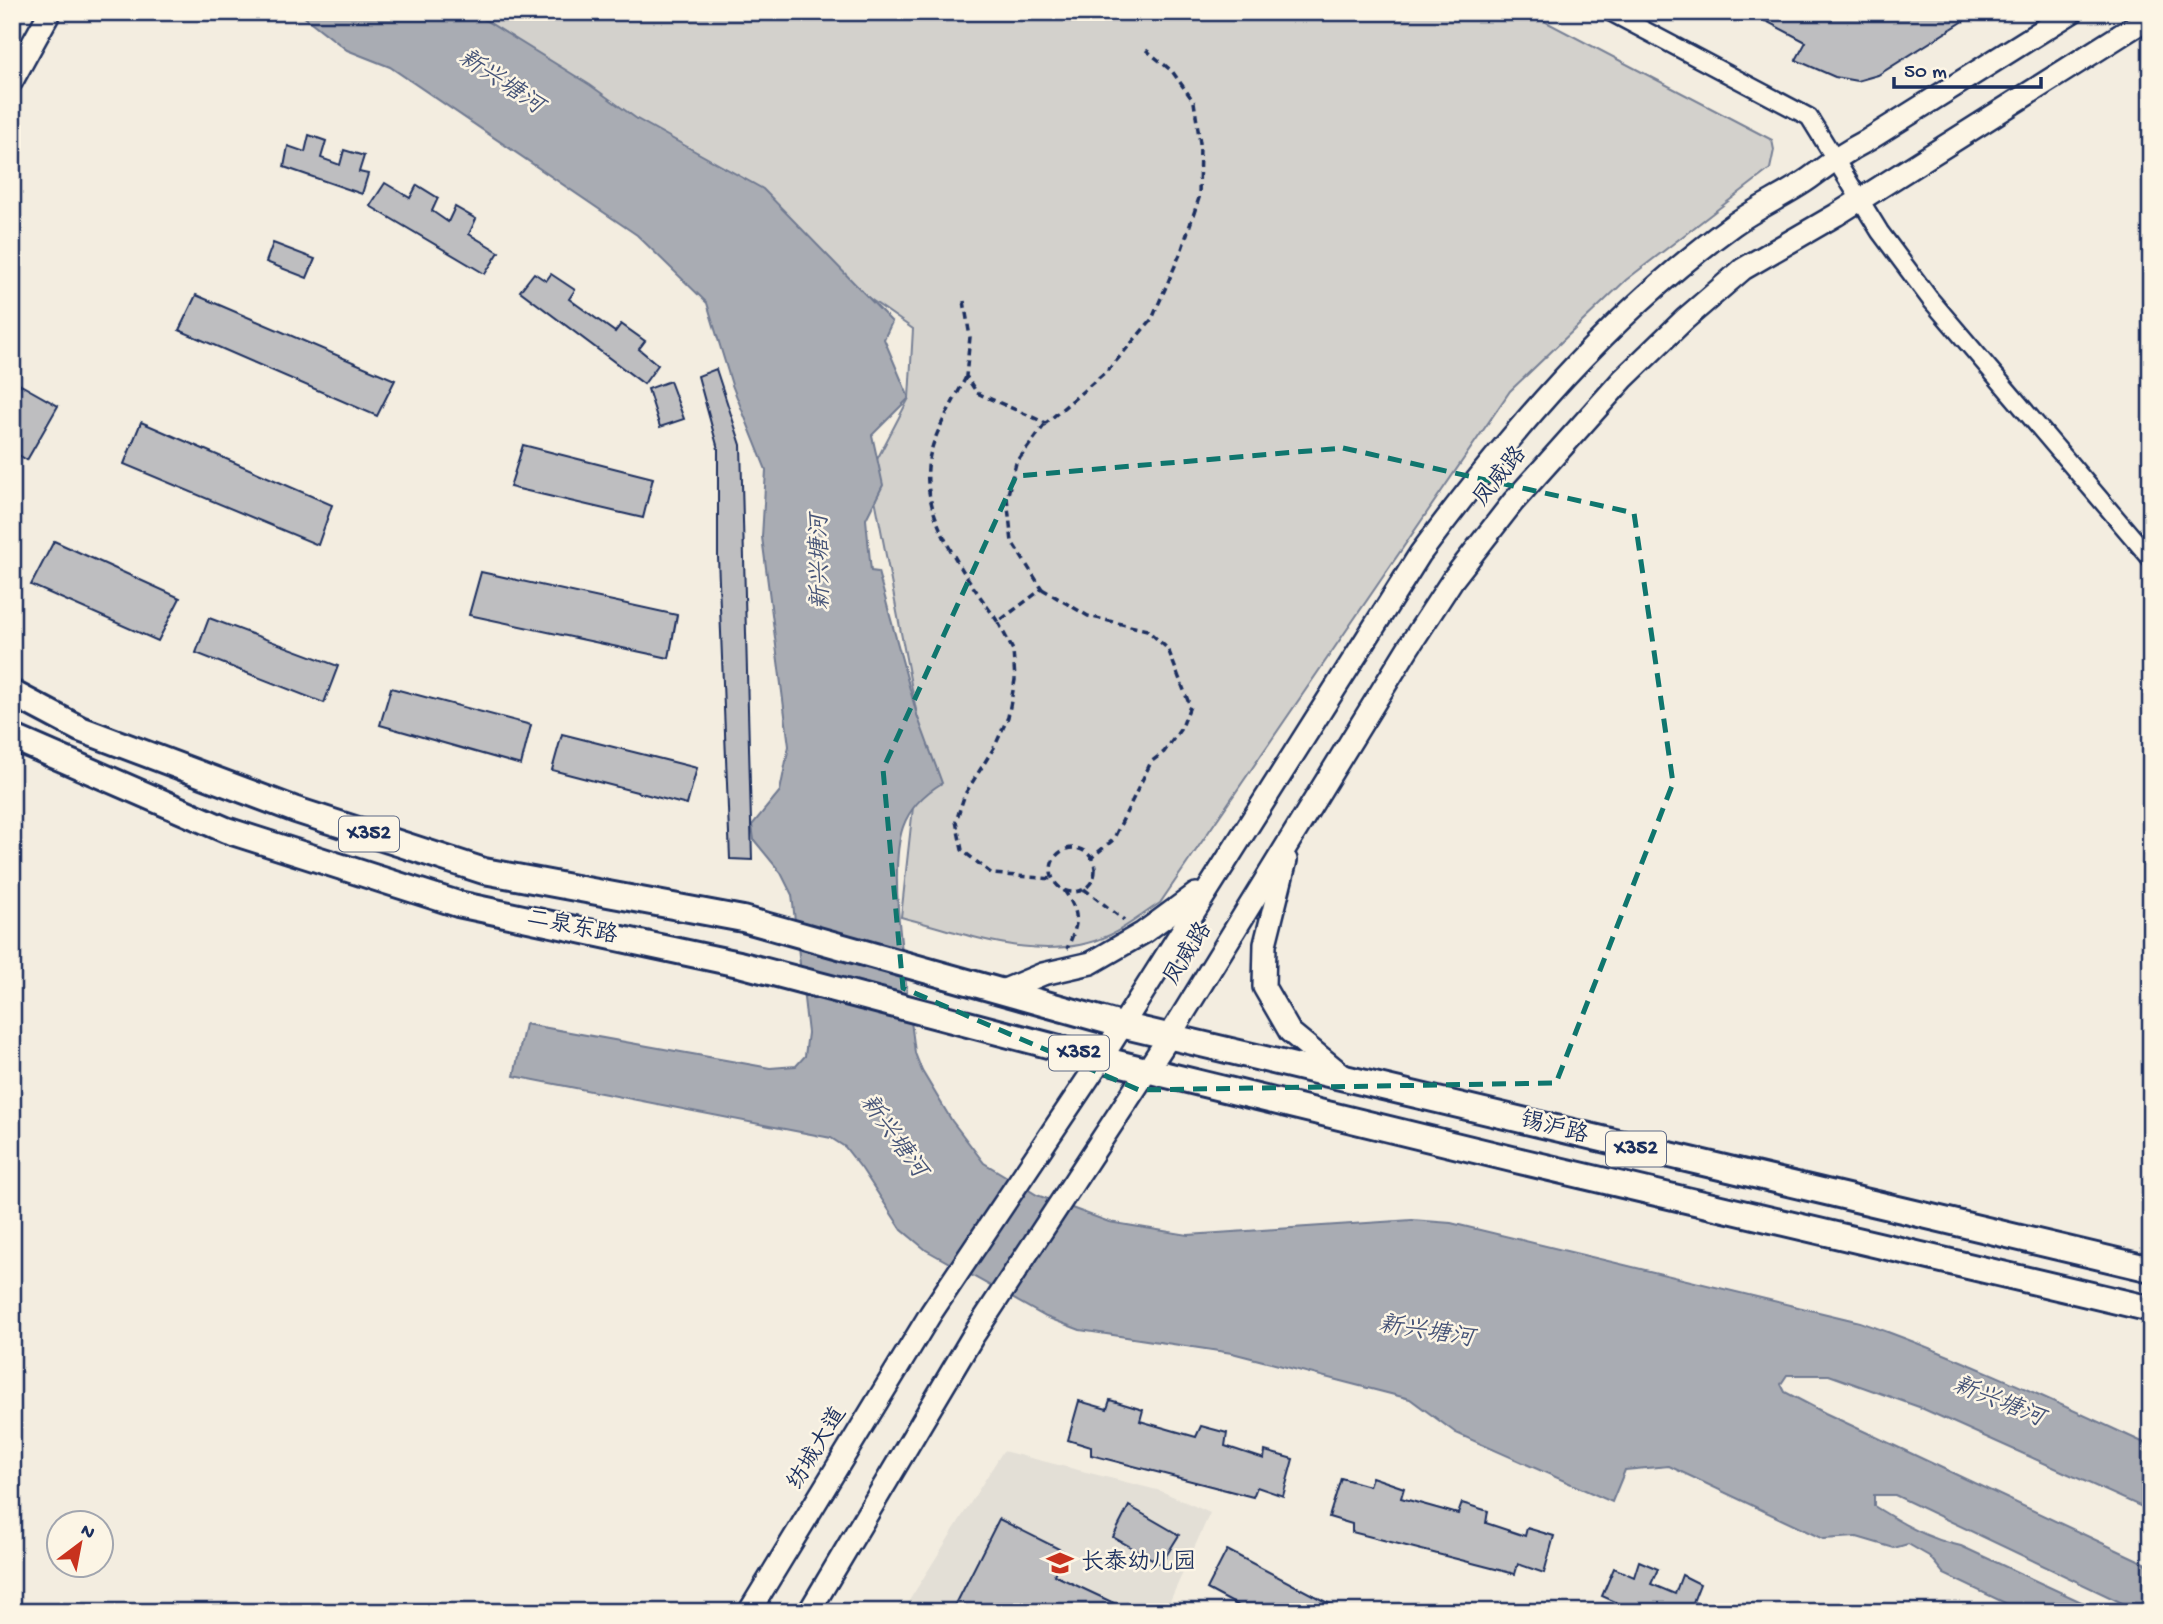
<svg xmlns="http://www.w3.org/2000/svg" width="2163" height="1624" font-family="'Gochi Hand','LXGW WenKai TC',sans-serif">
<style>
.built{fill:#e3dfd6}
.green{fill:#d3d1cc;stroke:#778095;stroke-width:2}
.water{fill:#a9acb3;stroke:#707a91;stroke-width:2}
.building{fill:#bebec0;stroke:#1b2f5e;stroke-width:2}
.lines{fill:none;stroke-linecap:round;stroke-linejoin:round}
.street-casing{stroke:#1b2f5e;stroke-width:21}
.secondary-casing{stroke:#1b2f5e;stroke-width:26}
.primary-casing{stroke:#1b2f5e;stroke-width:30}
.path{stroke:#1b2f5e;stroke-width:3.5;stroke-dasharray:7 5;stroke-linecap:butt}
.street{stroke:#fcf5e5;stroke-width:16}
.secondary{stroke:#fcf5e5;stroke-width:21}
.primary{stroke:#fcf5e5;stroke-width:24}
.marked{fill:none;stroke:#0f766e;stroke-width:5;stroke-dasharray:14 9;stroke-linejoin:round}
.labels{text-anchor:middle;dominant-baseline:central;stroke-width:5;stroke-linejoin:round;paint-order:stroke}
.shield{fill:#fcf5e5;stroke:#5e6a86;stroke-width:2}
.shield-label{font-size:21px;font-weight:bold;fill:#1b2f5e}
.street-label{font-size:23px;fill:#1b2f5e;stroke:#fcf5e5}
.poi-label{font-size:23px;fill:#1b2f5e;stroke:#fcf5e5;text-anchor:start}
.water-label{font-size:24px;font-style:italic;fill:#465478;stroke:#fcf5e5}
</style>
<rect width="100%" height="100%" fill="#f3ede0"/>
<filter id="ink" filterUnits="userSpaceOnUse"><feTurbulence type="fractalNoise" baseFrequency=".0143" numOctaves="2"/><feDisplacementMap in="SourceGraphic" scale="14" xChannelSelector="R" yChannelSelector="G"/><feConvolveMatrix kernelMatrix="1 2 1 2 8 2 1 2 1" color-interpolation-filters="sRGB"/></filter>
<g filter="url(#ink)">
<!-- built -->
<path class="built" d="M1003,1451l158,40 49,22 -45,99h-263z"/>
<!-- green -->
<path class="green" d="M460,12h1067l245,128 2,10 -4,19 -144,111 -116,111 -350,512c-16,10 -33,24 -50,32 -66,31 -143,-1 -209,-18l12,-110 4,-92 -47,-242 39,-75 4,-69z"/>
<!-- water -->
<path class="water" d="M298,12h174l118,73 47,34 126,70 129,133 -8,17 25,59 -37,37 11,50 -17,34 5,52 7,1 39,143 25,68c-18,11 -32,24 -39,44 -17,49 6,170 12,226l7,18 30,50 32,42 53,32 72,27 79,13 224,-15 39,3 409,99c100,35 195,80 291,124v65l-232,-104 -90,-32h-42l-6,9 4,8 40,21 326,153v46h-10l-246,-117h-21v11c29,18 54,33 87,40l142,66h-79l-80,-38 -15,-18 -21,-12 -14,4 -37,-11 -34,2 -154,-73 -44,4 -13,32 -156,-69 -46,-34 -178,-46 -152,-23 -34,-13 -120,-67 -24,-20 -40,-61 -17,-22 -14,-9 -317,-62 11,-52 245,44 26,-2 9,-10 3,-23 -16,-138 -11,-22 -27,-33 -2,-15 28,-34 9,-45 -27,-209 4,-67 -34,-85 -25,-82 -70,-68 -247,-168 -43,-17z"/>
<!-- building -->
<g class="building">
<path d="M1749,12h229l-100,63 -21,6 -22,-4 -39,-17 10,-18z"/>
<path d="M309,135l17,6 -5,17 19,7 4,-15 20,6 -5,16 9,2 -6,20 -78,-27 4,-21 17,6z"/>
<path d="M385,183l25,15 7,-13 21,13 -6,13 16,11 7,-15 21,12 -7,15 30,18 -14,22 -115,-68z"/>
<path d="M273,243l42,16 -8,19 -41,-16z"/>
<path d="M534,273l12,8 5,-7 24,16 -6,9 46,33 6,-8 24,17 -6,8 19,16 -14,19 -124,-93z"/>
<path d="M196,295l199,85 -18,36 -198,-86z"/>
<path d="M716,369l25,76 11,415 -22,-1 -12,-302v-108l-20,-73z"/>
<path d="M12,380l46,26 -31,54 -15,-9z"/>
<path d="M670,381l14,38 -24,8 -12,-38z"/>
<path d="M141,422l191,83 -14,40 -194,-81z"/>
<path d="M523,445l130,33 -10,40 -133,-31z"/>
<path d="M54,541l126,57 -22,43 -127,-56z"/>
<path d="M481,572l196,43 -8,43 -200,-43z"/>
<path d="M209,618l129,48 -14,37 -128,-50z"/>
<path d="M391,688l140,37 -10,40 -141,-40z"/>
<path d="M562,734l135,34 -10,37 -135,-35z"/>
<path d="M1110,1400l33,10 -3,11 56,16 5,-11 26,7 -2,13 39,13 1,-8 28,8 -10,37 -26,-9 -4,10 -162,-42v-8l-23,-7 11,-39 28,8z"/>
<path d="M1372,1477l32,11 -3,10 57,16 4,-11 26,8 -2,12 39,13 2,-8 27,8 -10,37 -26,-9 -3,10 -163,-42v-8l-23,-7 12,-39 28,8z"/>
<path d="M1129,1506l50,29 -18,29 -48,-27z"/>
<path d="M999,1519l64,32 -9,24 79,37h-119l-15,-8 -4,8h-43z"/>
<path d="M1227,1550l118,62h-95l-43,-23z"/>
<path d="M1639,1561l19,8 -7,15 24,10 7,-19 18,9 -7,18 24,10h-79l-36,-16 12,-28 20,9z"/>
</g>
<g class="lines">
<!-- street casing -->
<g class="street-casing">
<path id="street" d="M1610,12l199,105 71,115 50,67 221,260"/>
</g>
<!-- secondary casing -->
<g class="secondary-casing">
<g id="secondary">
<path d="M12,81l38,-69"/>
<path d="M1286,860l-21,84 -1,43 26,45 56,46"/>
<path d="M1002,991l41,-17 48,-11 52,-30 53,-39"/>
<path d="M749,1612l182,-299 170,-254 319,-505c89,-120 191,-241 313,-329 25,-18 53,-30 77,-47 22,-16 33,-25 58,-38l204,-128"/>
<path d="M809,1612l164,-276 196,-299 239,-389 45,-69 60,-77 110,-123 62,-60 58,-50 93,-54 315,-199"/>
</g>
</g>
<!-- primary casing -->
<g class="primary-casing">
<g id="primary">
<path d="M12,693l68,36 216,81 188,61 259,48 378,106 1030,244"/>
<path d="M12,737l214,93 232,74 281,60 362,95 415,101 635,149"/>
</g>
</g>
<!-- path -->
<g class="path">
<path d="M964,301l6,36 -4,39 11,17 69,30 64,-55 42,-49 29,-67 18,-54 1,-55 -6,-41 -22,-31 -26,-21"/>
<path d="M966,377c-12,24 -28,49 -35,74 -17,59 35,125 67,171l44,-33 -30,-47 -5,-44 9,-35 30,-40"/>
<path d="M1042,589l46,27 59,14 21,19 22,57 -8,21 -18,25 -13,10 -38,78 -22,18"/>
<path d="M998,622l15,28 2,30 -7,37 -13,29 -30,48 -9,27 6,29 30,24 61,5"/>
<circle cx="1073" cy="870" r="22"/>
<path d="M1084,889l40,31"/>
<path d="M1064,890c17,26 15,31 3,59"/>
</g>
<!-- street -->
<use href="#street" class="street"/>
<!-- secondary -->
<use href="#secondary" class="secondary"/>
<!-- primary -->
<use href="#primary" class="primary"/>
</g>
</g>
<!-- marked area -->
<path class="marked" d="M1343,448l291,65 39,270 -117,300 -417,7 -236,-102 -20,-219 133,-293z"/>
<!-- icons -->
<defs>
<g id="school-bare" transform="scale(2.1)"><path d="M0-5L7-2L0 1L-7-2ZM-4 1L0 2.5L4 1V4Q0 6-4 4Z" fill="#c8321e" stroke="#fcf5e5" stroke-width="2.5" paint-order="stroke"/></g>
</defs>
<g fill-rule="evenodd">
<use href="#school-bare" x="1060" y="1563"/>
</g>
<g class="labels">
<!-- shield labels -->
<g class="shield">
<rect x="339" y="816.5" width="60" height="35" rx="5"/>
<rect x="1049" y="1035.5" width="60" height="35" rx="5"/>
<rect x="1606" y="1131.5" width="60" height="35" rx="5"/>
</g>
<g class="shield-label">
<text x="369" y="834">X352</text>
<text x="1079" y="1053">X352</text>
<text x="1636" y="1149">X352</text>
</g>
<!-- street labels -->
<g class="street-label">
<text transform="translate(1501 477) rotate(-51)">凤威路</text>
<text transform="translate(572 928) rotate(12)">二泉东路</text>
<text transform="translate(1189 954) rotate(-58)">凤威路</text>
<text transform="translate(1554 1129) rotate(14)">锡沪路</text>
<text transform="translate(818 1449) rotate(-59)">纺城大道</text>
</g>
<!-- poi labels -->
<g class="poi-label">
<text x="1081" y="1563">长泰幼儿园</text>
</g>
<!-- water labels -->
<g class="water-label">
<text transform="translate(500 83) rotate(34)">新兴塘河</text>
<text transform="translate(822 562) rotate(-91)">新兴塘河</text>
<text transform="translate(892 1137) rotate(54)">新兴塘河</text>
<text transform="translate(1426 1333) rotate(9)">新兴塘河</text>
<text transform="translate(1998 1403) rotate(22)">新兴塘河</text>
</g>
</g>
<!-- margin -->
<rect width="2163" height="1624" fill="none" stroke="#fcf5e5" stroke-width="42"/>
<rect x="21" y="21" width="2121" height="1582" fill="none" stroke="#1b2f5e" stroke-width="2.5" filter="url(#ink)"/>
<!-- north arrow -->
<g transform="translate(80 1544) rotate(32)"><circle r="33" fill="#fcf5e5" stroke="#a2a6af" stroke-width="2"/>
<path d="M0-5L12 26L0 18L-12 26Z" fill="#c8321e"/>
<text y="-10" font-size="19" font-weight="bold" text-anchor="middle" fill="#1b2f5e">N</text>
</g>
<!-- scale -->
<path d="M1894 77v10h147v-10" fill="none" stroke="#1b2f5e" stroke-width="3.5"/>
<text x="1904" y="77" font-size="21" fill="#1b2f5e" stroke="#fcf5e5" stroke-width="5" paint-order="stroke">50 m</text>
</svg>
